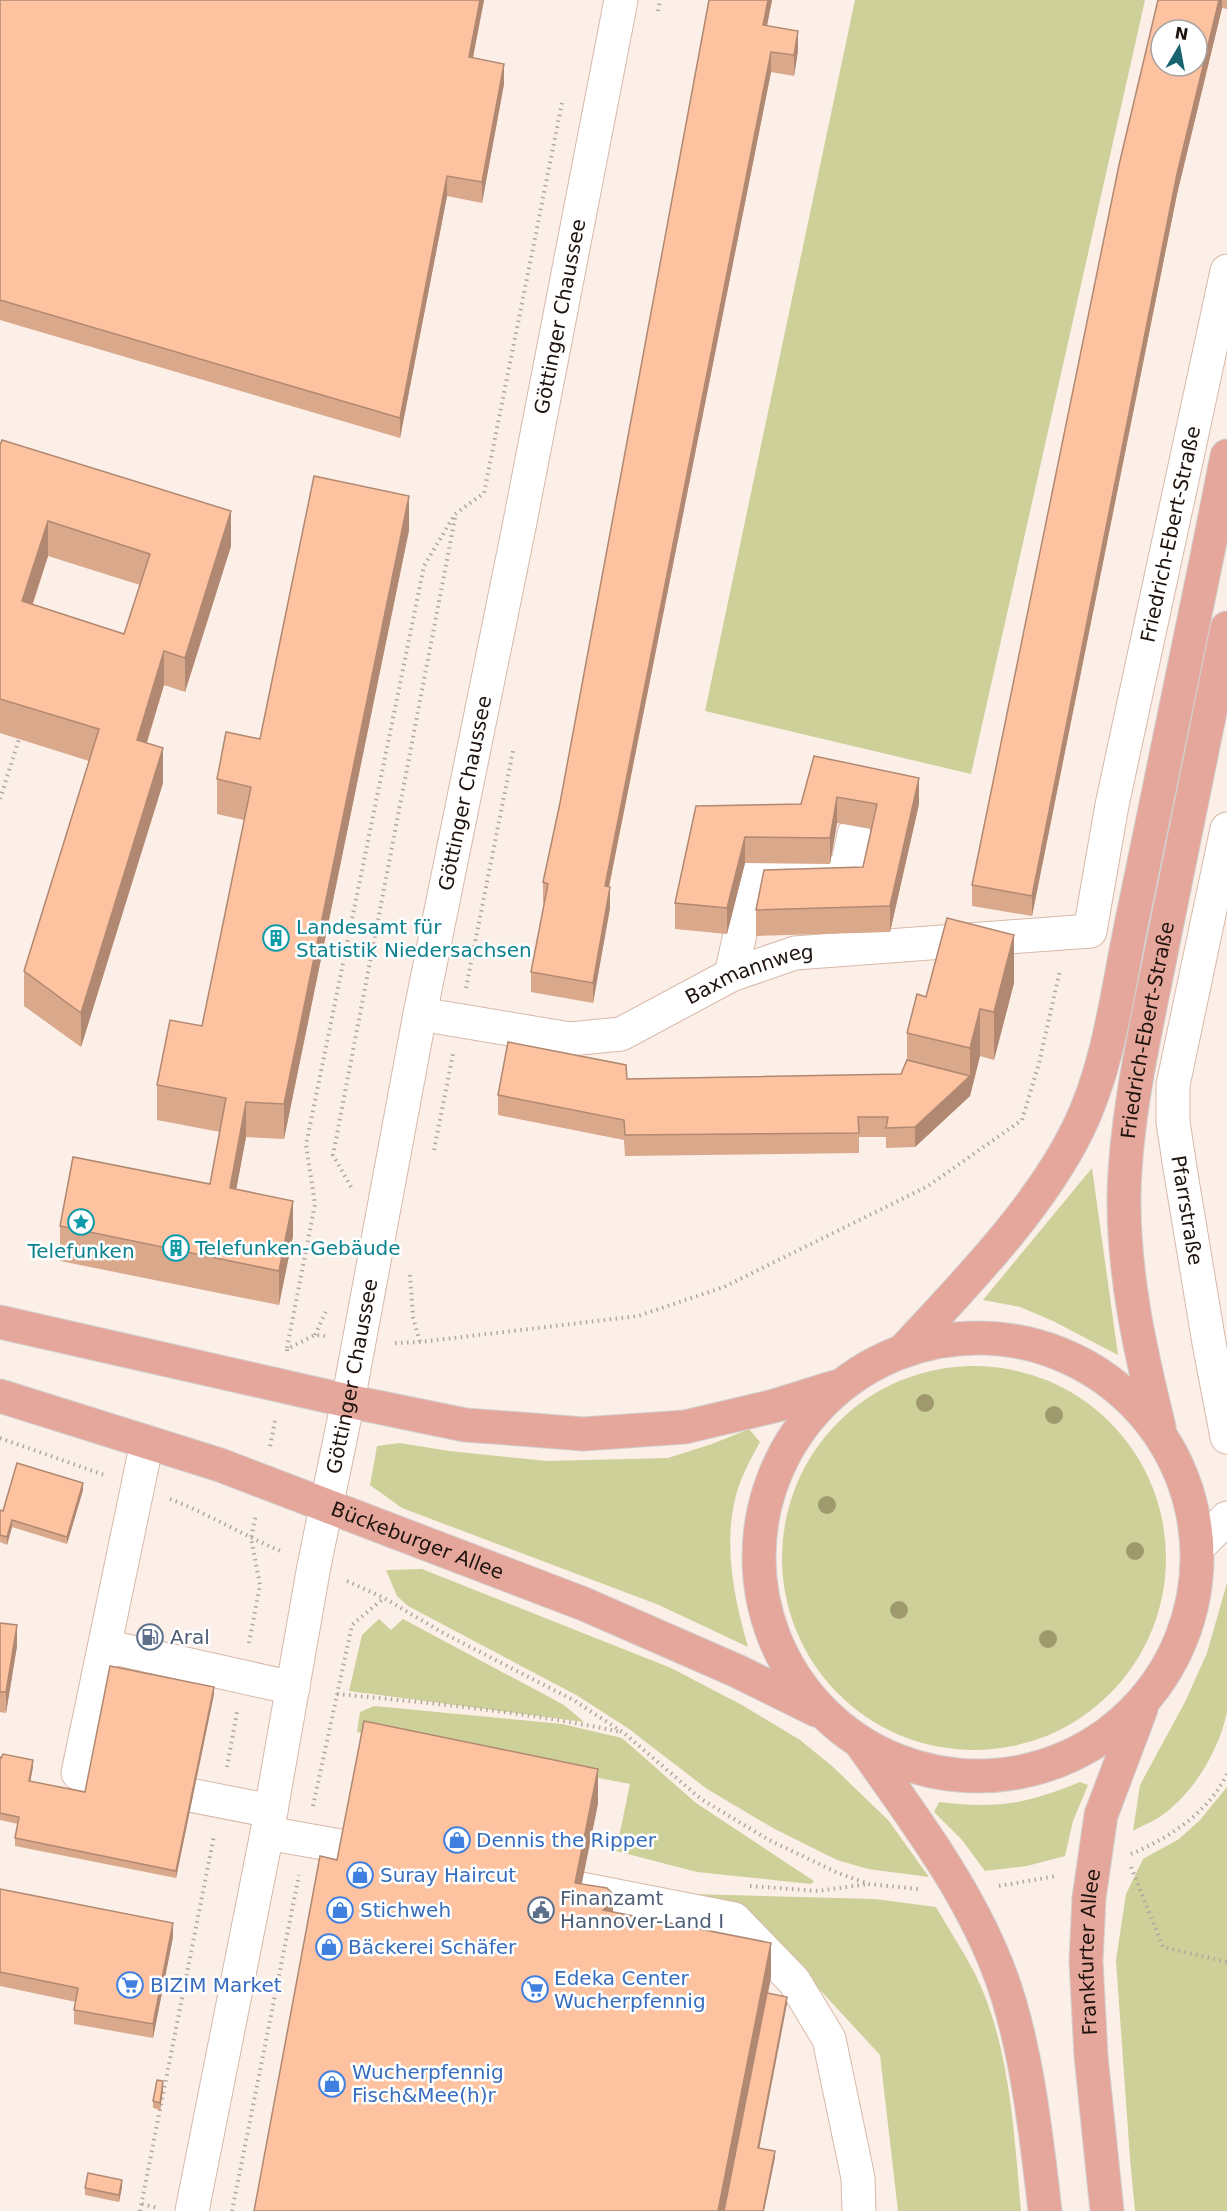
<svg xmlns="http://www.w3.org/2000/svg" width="1227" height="2211" font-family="'DejaVu Sans',sans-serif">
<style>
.green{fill:#cdd098}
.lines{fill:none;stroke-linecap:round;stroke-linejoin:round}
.minor-casing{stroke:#d7b9a8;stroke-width:35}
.major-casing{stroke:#d2d0cf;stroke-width:35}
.path{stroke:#b2a69f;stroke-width:4;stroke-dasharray:1.5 4.5;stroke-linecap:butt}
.minor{stroke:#fff;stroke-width:33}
.major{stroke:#e5a79c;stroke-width:33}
.tree{fill:#9f9a6e}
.wall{fill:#daa88a;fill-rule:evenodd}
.shaded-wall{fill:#b18871}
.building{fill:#fdc3a1;stroke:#b18871;stroke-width:1.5;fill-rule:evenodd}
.labels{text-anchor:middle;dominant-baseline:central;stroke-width:5;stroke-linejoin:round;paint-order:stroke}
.street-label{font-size:20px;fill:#1e130d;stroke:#fff}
.culture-label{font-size:20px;fill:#0d838f;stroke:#fff;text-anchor:start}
.service-label{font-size:20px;fill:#4e5e75;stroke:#fff;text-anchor:start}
.shop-label{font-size:20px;fill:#366cbe;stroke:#fff;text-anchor:start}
</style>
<rect width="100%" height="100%" fill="#fbefe8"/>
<!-- green -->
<g class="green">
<path d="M855,0h290l-174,774 -266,-63z"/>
<path d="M1092,1168l26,187 -65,-34 -33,-14 -37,-7z"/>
<circle cx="974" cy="1558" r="192"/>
<path d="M749,1429l11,13c-5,10 -11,19 -15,29 -26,55 -13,120 3,176l-89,-42 -257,-97 -32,-23 7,-39 23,-3 49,8 98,10 121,-3 44,-14z"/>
<path d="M422,1569l249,99 71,37 58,35 32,26 56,54 41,57 -61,-8 -31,-9 -64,-32 -66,-39 -78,-60 -51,-33 -170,-90 -11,-10 -11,-26z"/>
<path d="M1227,1583v129c-8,39 -35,84 -69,106 -8,5 -17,8 -25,13l7,-46 45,-83 22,-49z"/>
<path d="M379,1619l12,11 12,-11 161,86 20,17 -235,-31 13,-56z"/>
<path d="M374,1706l188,18 60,14 74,65 118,78 -3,3 -114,-12 -81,-21 14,-67 -273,-52 3,-20z"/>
<path d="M1080,1782l8,3 -15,36 -8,35 -38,10 -42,5 -23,-31 -28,-28 5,-10c59,7 87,2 141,-20z"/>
<path d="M1227,1787v424h-92l-5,-52 -14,-199 10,-66 17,-35 36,-20 21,-19z"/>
<path d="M693,1894l182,5 61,8c12,21 26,42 37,63 37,71 41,163 48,241h-123l-18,-156 -130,-141 -60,-10z"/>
</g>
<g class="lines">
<!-- minor casing -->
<g class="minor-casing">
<g id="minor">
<path id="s1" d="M1227,829l-54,256v37l7,46 29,175 18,94"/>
<path id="s2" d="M1090,931l22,-126 115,-534"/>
<path d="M731,975l22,-99 93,-4 8,-38"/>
<path id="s3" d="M420,1014l150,25 51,-5 110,-59 64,-22 295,-22"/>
<path d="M147,1442l-69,331 193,38"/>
<path d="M1198,1547l29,-29"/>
<path d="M105,1646l188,42"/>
<path d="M267,1833l79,14"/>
<path d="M581,1889l153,30 60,62 35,58 29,139 1,33"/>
<path id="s4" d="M192,2211l75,-378 47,-267 34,-165 72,-387 99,-487 102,-527"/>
</g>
</g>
<!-- major casing -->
<g class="major-casing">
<g id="major">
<path d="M0,1322l348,79 117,24 68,5 50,4 102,-7 89,-21 61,-19"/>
<circle cx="978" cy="1557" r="219"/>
<path d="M903,1351c61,-66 136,-142 175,-222 33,-67 40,-146 56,-218 32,-151 63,-303 93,-455"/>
<path id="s5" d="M0,1396l220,69 364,139 153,67 79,39"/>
<path id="s6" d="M1159,1427c-19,-77 -36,-153 -35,-233 2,-82 22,-165 38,-246 22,-106 43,-213 65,-320"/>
<path d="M863,1746c49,70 102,139 134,220 29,72 39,168 48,245"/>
<path id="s7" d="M1107,2211l-16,-155 -5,-95 3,-63 12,-83 40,-106"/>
</g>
</g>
<!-- path -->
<g class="path">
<path d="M658,11l2,-11"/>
<path d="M0,799l19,-60"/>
<path d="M466,988l47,-237"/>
<path d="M434,1150l19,-96"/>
<path d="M351,1187l-18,-32 122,-637"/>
<path d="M410,1275l3,42 7,25"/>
<path d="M315,1335l12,-26"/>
<path d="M395,1343l25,-1 218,-26 86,-29 204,-101 94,-66 17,-57 21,-93"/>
<path d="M287,1348l28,-144 -9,-59 118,-579 31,-52 29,-21 78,-390"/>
<path d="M287,1351v-2l28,-14 10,1"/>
<path d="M0,1438l104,37"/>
<path d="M270,1446l5,-25"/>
<path d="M170,1499c39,15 74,37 113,53"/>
<path d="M347,1581l37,17 61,36 130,67 49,32 77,66 68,41 69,33 31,11 49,5"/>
<path d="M249,1643l11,-58 -9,-47 5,-23"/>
<path d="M337,1694c95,9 190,18 284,38"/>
<path d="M227,1767l10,-55"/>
<path d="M313,1806l39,-181 32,-27"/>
<path d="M1131,1854c38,-16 77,-41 96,-80"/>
<path d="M1131,1867l32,80 64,15"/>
<path d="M750,1886l68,5 50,-7"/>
<path d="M999,1886l57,-10"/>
<path d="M142,2204l16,4"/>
<path d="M140,2211l74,-375"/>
<path d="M232,2211l67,-336"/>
</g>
<!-- minor -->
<use href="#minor" class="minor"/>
<!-- major -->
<use href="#major" class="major"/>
</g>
<!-- trees -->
<g class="tree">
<circle cx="925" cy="1403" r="9"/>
<circle cx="1054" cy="1415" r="9"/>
<circle cx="827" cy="1505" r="9"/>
<circle cx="1135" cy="1551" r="9"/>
<circle cx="899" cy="1610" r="9"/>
<circle cx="1048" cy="1639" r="9"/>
</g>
<!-- wall -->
<g class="wall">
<path d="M0,0h484l-11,58 31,26 -22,119 -35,-7 -47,242 -400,-118z"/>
<path d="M709,0h63l-5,26 31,25 -4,25 -23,-4 -162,815 1,21 -17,95 -62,-11v-20l14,-69h-2v-21l17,-79z"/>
<path d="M1158,0h69v9l-5,-1 -45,186 -145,722 -60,-10v-21z"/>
<path d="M0,445l231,101 -46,146 -21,-7 -17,58 16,40 -82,264 -57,-41v-35l65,-210 -89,-28zM48,556l92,29 -16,49 -91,-30z"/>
<path d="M409,530l-125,609 -38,-2 -10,52 57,47 -14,69 -219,-44v-35l150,-42 10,-52 -63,-12v-35l45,-59 42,-206 -27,-6v-35l43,-40z"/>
<path d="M814,756l105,48 -29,128 -134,4v-26l107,-43 8,-38 -34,-6 -7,41 -85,-1 -18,71 -52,-5v-26l21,-97 105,-2z"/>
<path d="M1014,983l-20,77 -14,-4 -10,40 -55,51 -29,1v-11h-27v16l-234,3 -1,-16 -126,-25v-20l129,-16 274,-5 6,-14v-27l19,-36z"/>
<path d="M83,1490l-16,54 -55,-17 -5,18 -7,-3v-32l3,1z"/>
<path d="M0,1623l17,23 -11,67 -6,-1z"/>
<path d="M214,1694l-38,184 -161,-32v-8l3,-14 -18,-4v-63l33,10 -3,14 55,11z"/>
<path d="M0,1889l173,48 -20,101 -79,-14v-14l2,-8 -76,-16z"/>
<path d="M163,2089l-3,21 -7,-2v-7z"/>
<path d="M122,2187l-3,15 -34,-7v-7z"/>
</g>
<!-- shaded-wall -->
<g class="shaded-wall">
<path d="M480,0h4l-15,77v-20z"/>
<path d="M768,0h4l-9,45v-20z"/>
<path d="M1219,0h3v8l-45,186 -145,722v-20l145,-722z"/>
<path d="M798,31v20l-4,25v-21z"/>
<path d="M771,52v20l-166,834v-20z"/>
<path d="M504,64v20l-22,119v-21z"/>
<path d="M447,176v20l-47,242v-20z"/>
<path d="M409,496v34l-125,609v-35z"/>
<path d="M231,511v35l-46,146v-34z"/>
<path d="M48,521v35l-26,80v-35z"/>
<path d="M164,651v34l-27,89v-34z"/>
<path d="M163,748v35l-82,264v-34z"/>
<path d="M919,778v26l-29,128v-26z"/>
<path d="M837,797v26l-7,41v-26z"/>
<path d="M745,837v26l-18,71v-26z"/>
<path d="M610,887v21l-17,95v-20z"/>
<path d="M1014,935v48l-20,77v-48z"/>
<path d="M980,1009v47l-10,40 -55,51v-20l55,-51v-28z"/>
<path d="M246,1102v35l-16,86v-35z"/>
<path d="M293,1201v35l-14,69v-34z"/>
<path d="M83,1483v7l-16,54v-7z"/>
<path d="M12,1520v7l-5,18v-8z"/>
<path d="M17,1625v21l-11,67v-21z"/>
<path d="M214,1687v7l-38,184v-7z"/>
<path d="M33,1760v7l-4,21v-7z"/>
<path d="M598,1769v35l-23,113v-34z"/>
<path d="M613,1894v34l-10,-18z"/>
<path d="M173,1923v14l-20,101v-14z"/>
<path d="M771,1943v35l-46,233h-7z"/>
<path d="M787,1997v7l-29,151v-7z"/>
<path d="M163,2081v8l-3,21v-7z"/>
<path d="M775,2151v7l-11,53h-1z"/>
<path d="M122,2180v7l-3,15v-7z"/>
</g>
<!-- building -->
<g class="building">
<path d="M0,0h480l-11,57 35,7 -22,118 -35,-6 -47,242 -400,-118z"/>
<path d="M709,0h59l-5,25 35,6 -4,24 -23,-3 -166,834 5,1 -17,96 -62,-11 17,-88 -5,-2 17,-79z"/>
<path d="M1158,0h61l-42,174 -145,722 -60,-11 147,-720zM1161,30h36v36h-36z"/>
<path d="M2,440l229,71 -46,147 -21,-7 -27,89 26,8 -82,265 -57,-42 75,-242 -99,-30v-254zM48,521l102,33 -26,80 -102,-33z"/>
<path d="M314,476l95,20 -125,608 -38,-2 -16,86 63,13 -14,70 -219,-45 13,-69 137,27 16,-86 -69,-13 13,-65 32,6 49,-239 -34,-8 9,-47 34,7z"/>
<path d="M814,756l105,22 -29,128 -134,4 8,-40 99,-3 14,-63 -40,-7 -7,41 -85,-1 -18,71 -52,-5 21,-97 105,-2z"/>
<path d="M947,918l67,17 -20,77 -14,-3 -10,39 -63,-15 10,-39 9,3z"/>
<path d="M508,1042l118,23 1,14 274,-5 6,-14 63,16 -55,51 -29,1 2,-11h-30l1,16 -234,2 -1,-15 -126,-25z"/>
<path d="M17,1463l66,20 -16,54 -55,-17 -5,17 -7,-2v-25l3,1z"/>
<path d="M0,1623l17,2 -11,67h-6z"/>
<path d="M110,1666l104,21 -38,184 -161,-33 4,-21 -19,-4v-56l1,1 2,-4 30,6 -4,21 56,11z"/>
<path d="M364,1721l234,48 -23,114 32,5 6,6 -1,8 -9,8 168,33 -53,268h-464l66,-355 17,4z"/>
<path d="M0,1889l173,34 -20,101 -79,-14 4,-22 -78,-16z"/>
<path d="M767,1993l20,4 -29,151 17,3 -12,60h-39z"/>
<path d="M157,2080l6,1 -3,22 -7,-2z"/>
<path d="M88,2173l34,7 -3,15 -34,-7z"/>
</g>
<!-- icons -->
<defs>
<g id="building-ring" transform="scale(1.35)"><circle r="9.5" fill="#fff" stroke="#0f9aa8" stroke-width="1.5"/><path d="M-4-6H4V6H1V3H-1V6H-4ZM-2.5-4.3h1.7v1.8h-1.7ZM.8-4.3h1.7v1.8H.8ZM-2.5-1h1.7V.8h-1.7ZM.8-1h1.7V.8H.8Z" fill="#0f9aa8"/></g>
<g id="sight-ring" transform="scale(1.35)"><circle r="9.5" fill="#fff" stroke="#0f9aa8" stroke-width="1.5"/><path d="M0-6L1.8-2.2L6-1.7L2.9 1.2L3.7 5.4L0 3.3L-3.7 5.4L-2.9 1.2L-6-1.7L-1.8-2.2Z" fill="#0f9aa8"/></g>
<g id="fuel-ring" transform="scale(1.35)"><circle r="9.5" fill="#fff" stroke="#5c6f8a" stroke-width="1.5"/><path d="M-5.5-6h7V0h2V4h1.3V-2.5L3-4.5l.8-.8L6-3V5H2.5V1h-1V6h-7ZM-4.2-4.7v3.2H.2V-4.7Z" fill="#5c6f8a"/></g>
<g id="shop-ring" transform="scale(1.35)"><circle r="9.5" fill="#fff" stroke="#3f7fe0" stroke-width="1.5"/><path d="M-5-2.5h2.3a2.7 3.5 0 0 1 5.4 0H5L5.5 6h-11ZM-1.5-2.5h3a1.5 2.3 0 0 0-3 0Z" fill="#3f7fe0"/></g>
<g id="civic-ring" transform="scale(1.35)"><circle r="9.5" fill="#fff" stroke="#5c6f8a" stroke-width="1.5"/><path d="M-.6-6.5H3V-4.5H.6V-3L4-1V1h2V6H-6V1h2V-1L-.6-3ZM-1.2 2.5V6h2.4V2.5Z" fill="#5c6f8a"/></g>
<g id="supermarket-ring" transform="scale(1.35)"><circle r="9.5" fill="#fff" stroke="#3f7fe0" stroke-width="1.5"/><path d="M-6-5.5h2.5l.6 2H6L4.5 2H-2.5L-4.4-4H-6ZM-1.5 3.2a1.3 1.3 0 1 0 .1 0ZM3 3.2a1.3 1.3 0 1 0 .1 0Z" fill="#3f7fe0"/></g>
</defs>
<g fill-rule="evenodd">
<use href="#building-ring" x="276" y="938"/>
<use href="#sight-ring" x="81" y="1222"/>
<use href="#building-ring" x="176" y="1248"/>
<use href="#fuel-ring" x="150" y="1637"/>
<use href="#shop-ring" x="457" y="1840"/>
<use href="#shop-ring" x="360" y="1875"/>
<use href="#shop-ring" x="340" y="1910"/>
<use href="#civic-ring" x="541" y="1910"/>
<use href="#shop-ring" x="329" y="1947"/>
<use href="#supermarket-ring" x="130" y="1985"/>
<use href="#supermarket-ring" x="535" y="1989"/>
<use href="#shop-ring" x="332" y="2084"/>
</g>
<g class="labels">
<!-- street labels -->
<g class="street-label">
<text stroke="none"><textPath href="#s4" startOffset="1930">Göttinger Chaussee</textPath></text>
<text stroke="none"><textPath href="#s2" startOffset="405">Friedrich-Ebert-Straße</textPath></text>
<text stroke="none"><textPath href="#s4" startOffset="1444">Göttinger Chaussee</textPath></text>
<text stroke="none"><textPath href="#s3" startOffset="346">Baxmannweg</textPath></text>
<text stroke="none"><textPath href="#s6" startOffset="402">Friedrich-Ebert-Straße</textPath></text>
<text stroke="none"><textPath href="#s1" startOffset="388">Pfarrstraße</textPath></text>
<text stroke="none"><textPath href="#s4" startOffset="850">Göttinger Chaussee</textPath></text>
<text stroke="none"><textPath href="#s5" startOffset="442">Bückeburger Allee</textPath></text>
<text stroke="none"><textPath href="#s7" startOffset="260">Frankfurter Allee</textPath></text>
</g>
<!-- culture labels -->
<g class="culture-label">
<text x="296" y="927">Landesamt für<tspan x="296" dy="23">Statistik Niedersachsen</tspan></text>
<text x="195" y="1248">Telefunken-Gebäude</text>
<text x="81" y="1251" text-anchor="middle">Telefunken</text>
</g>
<!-- service labels -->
<g class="service-label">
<text x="170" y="1637">Aral</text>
<text x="560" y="1898">Finanzamt<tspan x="560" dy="23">Hannover-Land I</tspan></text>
</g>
<!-- shop labels -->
<g class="shop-label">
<text x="476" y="1840">Dennis the Ripper</text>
<text x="380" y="1875">Suray Haircut</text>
<text x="360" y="1910">Stichweh</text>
<text x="348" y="1947">Bäckerei Schäfer</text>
<text x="554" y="1978">Edeka Center<tspan x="554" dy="23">Wucherpfennig</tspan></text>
<text x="150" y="1985">BIZIM Market</text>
<text x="352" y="2072">Wucherpfennig<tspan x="352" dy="23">Fisch&amp;Mee(h)r</tspan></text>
</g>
</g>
<!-- north arrow -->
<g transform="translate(1179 48) rotate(10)"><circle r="28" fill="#ffffff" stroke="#a5a19e" stroke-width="1.5"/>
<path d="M0-4.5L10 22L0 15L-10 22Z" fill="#196370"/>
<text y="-9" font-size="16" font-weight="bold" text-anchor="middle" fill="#1e130d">N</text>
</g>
</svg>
